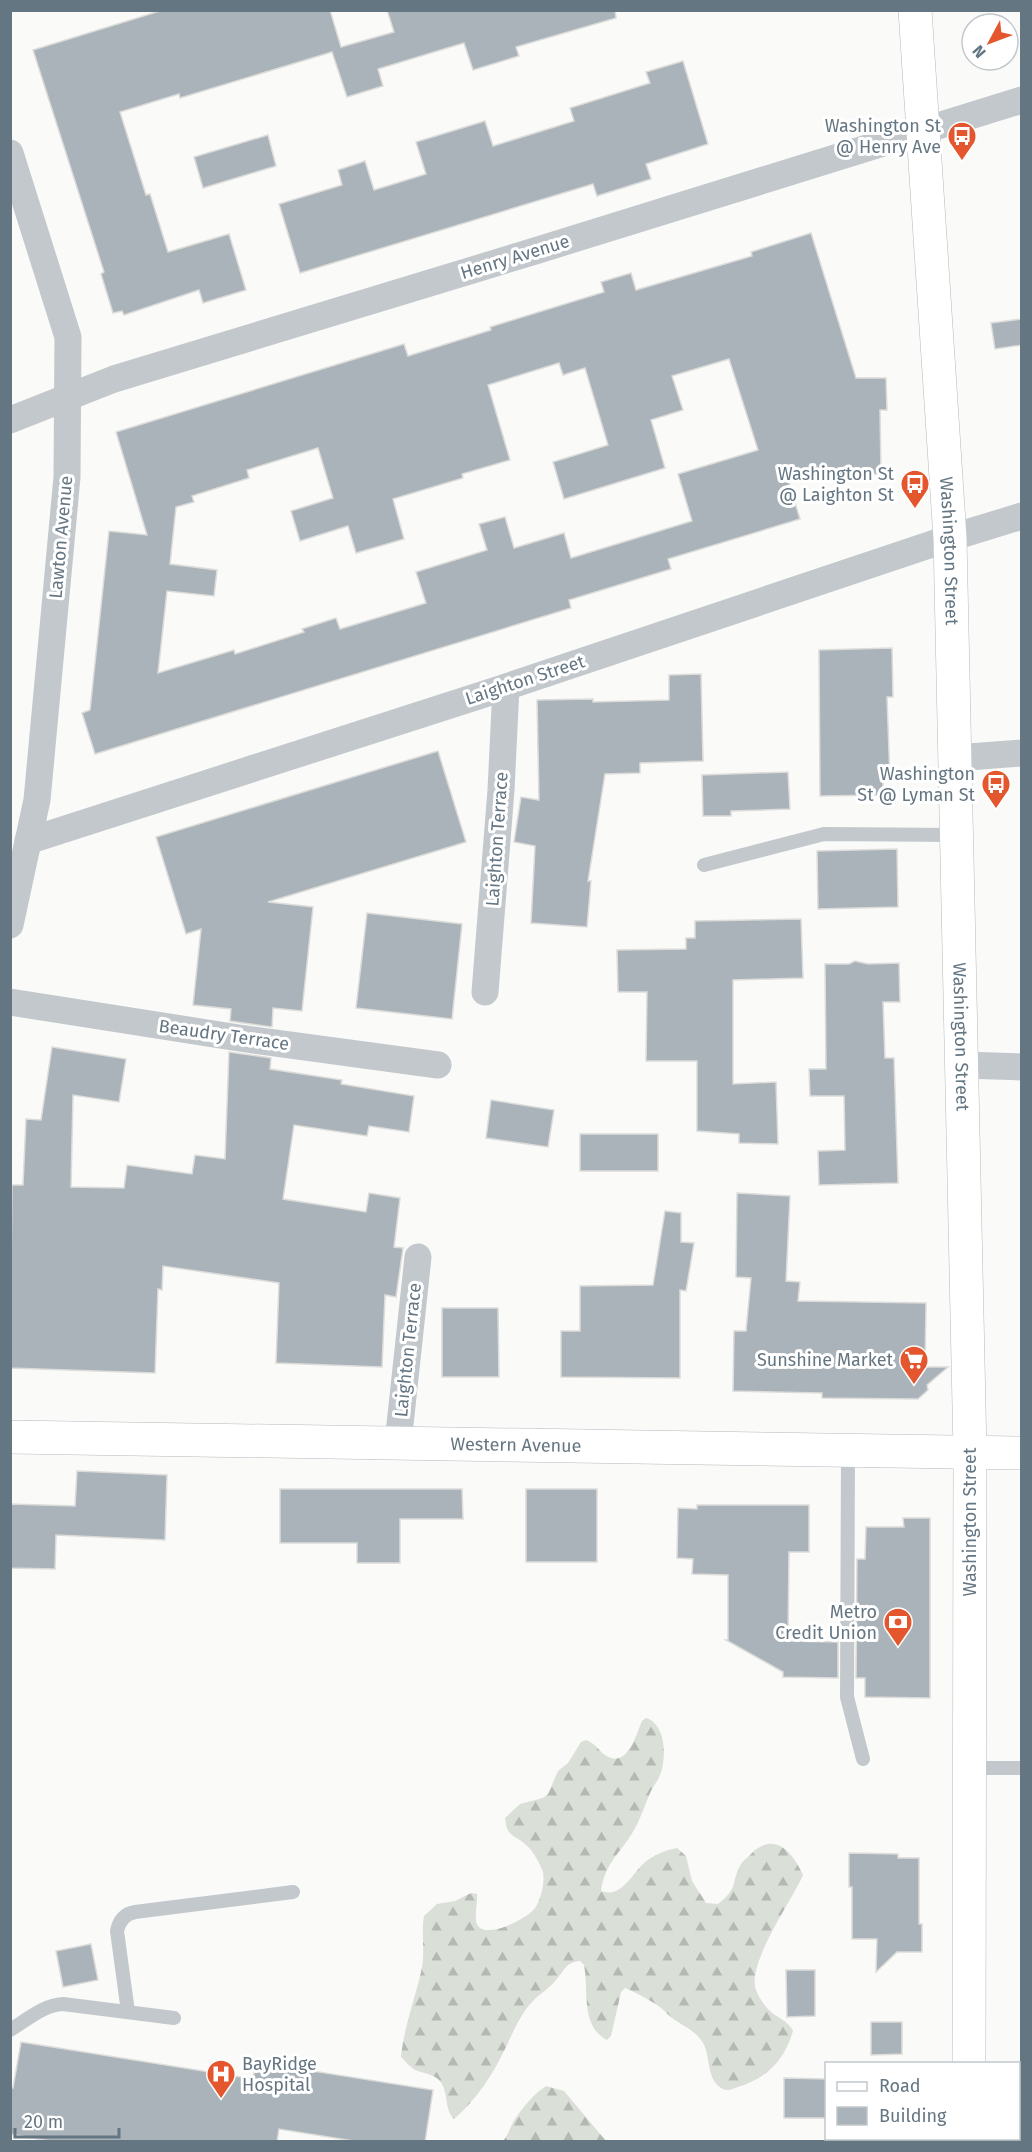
<svg xmlns="http://www.w3.org/2000/svg" width="1032" height="2152" font-family="'Fira Sans',sans-serif">
<style>
.forest{fill:url(#forest-firs)}
.building{fill:#aab3b9;stroke:#dcdcda;stroke-width:1.5;fill-rule:evenodd}
.lines{fill:none;stroke-linecap:round;stroke-linejoin:round}
.secondary-casing{stroke:#b3babf;stroke-width:34}
.primary-casing{stroke:#b5babe;stroke-width:34}
.lane{stroke:#c3c8cc;stroke-width:14}
.street{stroke:#c3c8cc;stroke-width:27}
.secondary{stroke:#fff;stroke-width:33}
.primary{stroke:#fff;stroke-width:33}
.labels{text-anchor:middle;dominant-baseline:central;stroke-width:6;stroke-linejoin:round;paint-order:stroke}
.poi-label{font-size:18px;fill:#657683;stroke:#fff;text-anchor:end}
.street-label{font-size:18px;fill:#657683;stroke:#fff}
</style>
<defs>
<pattern id="forest-firs" width="22" height="20" patternUnits="userSpaceOnUse" patternTransform="scale(1.5)"><rect width="22" height="20" fill="#dadfd7"/><path d="M5 1l3.5 6h-7zM16 11l3.5 6h-7z" fill="#b4b9b4"/></pattern>
</defs>
<rect width="100%" height="100%" fill="#fafaf8"/>
<!-- forest -->
<g class="forest">
<path d="M646,1718c20,6 21,40 14,57 -2,6 -7,11 -9,16 -6,13 -10,27 -17,39 -13,23 -29,32 -33,61 20,7 29,-14 41,-26 9,-9 23,-15 35,-17l9,8 6,25 14,22 12,1c22,-17 12,-21 23,-40 2,-3 7,-7 10,-10 23,-23 41,-3 52,21 -10,24 -57,89 -47,115 2,6 8,15 12,19 8,9 20,11 25,22 -9,30 -25,46 -55,56 -6,2 -11,5 -17,1 -15,-10 -10,-31 -18,-45 -7,-12 -18,-16 -28,-23 -7,-4 -11,-11 -18,-15 -7,-5 -24,-14 -32,-17l-4,4 -10,44 -4,4c-27,-14 -18,-50 -23,-75l-4,-4c-14,1 -16,10 -24,19 -7,9 -17,14 -24,22 -13,14 -20,33 -28,49 -12,25 -29,50 -50,68 -11,-11 -4,-28 -16,-40 -6,-5 -16,-6 -23,-9 -5,-3 -10,-9 -14,-13 3,-31 15,-60 21,-90 3,-17 -1,-35 2,-51l13,-12 18,-3 16,-8 6,1c1,9 -4,25 1,32 10,13 50,-8 57,-18 6,-8 10,-26 8,-36 -2,-7 -11,-23 -17,-27 -12,-11 -19,-7 -21,-27l15,-14 23,-6 5,-4 10,-23 10,-8 13,-21 5,-2c9,3 12,10 19,15 22,15 31,-20 37,-34z"/>
<path d="M546,2086l18,5 42,50h-103c6,-7 7,-14 12,-22 8,-12 19,-25 31,-33z"/>
</g>
<!-- building -->
<g class="building">
<path d="M163,10h167l11,37 53,-15 -7,-22h228l1,8 -100,29 3,9 -46,14 -9,-27 -86,26 5,17 -36,11 -15,-45 -152,46 -1,-4 -59,18 26,83 4,-1 18,58 61,-18 17,56 -43,13 -4,-13 -75,25 -2,-4 -9,2 -12,-39 3,-2 -71,-222z"/>
<path d="M683,61l25,83 -62,20 5,15 -54,17 -4,-12 -293,89 -21,-69 63,-19 -4,-15 27,-9 9,29 52,-16 -10,-32 69,-21 8,25 81,-25 -4,-13 80,-25 -4,-11z"/>
<path d="M268,135l8,31 -73,22 -9,-31z"/>
<path d="M811,233l45,145h30l1,32h-7l1,64 -94,2 13,43 -132,40 3,10 -102,31 2,8 -476,146 -13,-41 8,-3 19,-179 38,4 -31,-103 288,-88 4,12 83,-26 -1,-3 114,-35 -3,-10 30,-9 5,17 116,-34 -1,-4zM729,359l29,91 -80,24 14,47 -121,37 -7,-25 -50,15 -9,-31 -26,7 8,26 -71,22 10,31 -86,26 -4,-11 -34,11 2,3 -69,22 -1,-4 -76,23 9,-82 47,5 3,-26 -47,-6 6,-57 18,-5 -2,-6 57,-18 -2,-8 71,-22 15,50 -42,13 9,30 48,-15 8,27 48,-14 -11,-40 70,-21 -1,-4 48,-14 -22,-75 71,-22 4,12 22,-7 23,77 -55,17 11,37 101,-31 -14,-48 32,-10 -11,-34z"/>
<path d="M1022,319v26l-27,4 -4,-26z"/>
<path d="M892,648l1,49h-6l3,83 -7,1v14l-63,1 -1,-146z"/>
<path d="M701,674l2,87 -63,2v10l-35,1 -17,107h3l-4,46 -56,-4 4,-77 -21,-4 7,-45 18,3 -2,-100 56,-1v3l76,-2v-25z"/>
<path d="M438,751l28,91 -198,60 45,5 -11,104 -29,-3 -1,19 -42,-6 1,-12 -38,-4 8,-76 -15,5 -30,-97z"/>
<path d="M788,772l2,37 -59,2v5h-28l-1,-41z"/>
<path d="M897,849l1,58 -80,2 -1,-58z"/>
<path d="M367,913l95,11 -10,95 -96,-11z"/>
<path d="M801,919l2,59 -70,2v104l43,-2 2,62 -39,-1v-9l-42,-3v-70h-51l1,-69h-29l-1,-42 69,-1v-11h9v-17z"/>
<path d="M855,961l13,3 31,-1 1,39h-17l2,56h9l4,125 -79,2 -1,-34 27,-1 -1,-54h-34l-1,-27h17l-1,-105h24z"/>
<path d="M52,1047l74,12 -7,43 -46,-7 -2,92 53,1 3,-23 65,9 3,-19 30,4 4,-107 42,6 -1,11 72,11 -1,4 73,12 -5,36 -40,-6 -2,10 -73,-11 -11,74 83,13 3,-19 31,5 -6,49 9,1 -7,49 -11,-2 -3,72 -106,-4 3,-80 -116,-17 -1,24 -4,-1 -3,84 -145,-5 2,-183h11l3,-66 15,1z"/>
<path d="M491,1100l63,10 -6,37 -62,-9z"/>
<rect x="580" y="1134" width="78" height="37"/>
<path d="M737,1193l53,3 -4,85 14,1 -2,19 128,2 -1,64h23l-21,18 1,5 -10,9 -96,-1v-5l-89,-2 1,-60h12l5,-53 -15,-1z"/>
<path d="M665,1211l16,2v29l13,1 -8,48 -6,-1v88l-119,-1v-46h19v-45l73,-1z"/>
<path d="M442,1308h56l1,69h-57z"/>
<path d="M77,1471l90,4 -2,65 -109,-5 -1,34 -45,-1v-64l65,2z"/>
<path d="M280,1489h182l1,30h-63v44h-43v-20h-77z"/>
<rect x="526" y="1489" width="71" height="73"/>
<path d="M697,1505h112v47h-20l-1,89 50,1v36l-55,-1v-5l-57,-32h2v-65l-36,-1 1,-15 -16,-1 1,-50 19,1z"/>
<path d="M903,1518h27v180l-65,-1v-19h-9l1,-119h8l1,-32h38z"/>
<path d="M849,1853l49,1v4h21v66h3v28h-25l-21,20 1,-33h-25v-52h-3z"/>
<path d="M91,1944l7,36 -35,7 -7,-36z"/>
<path d="M786,1970h29v46l-28,1z"/>
<path d="M871,2022h31v32l-31,1z"/>
<path d="M21,2042l232,37 3,-17 177,28 -8,52h-65l-81,-13 -2,13h-222l-45,-8v-46h3z"/>
<path d="M784,2078l42,1v39h-42z"/>
</g>
<g class="lines">
<!-- secondary casing -->
<g class="secondary-casing">
<g id="secondary">
<path id="s1" d="M915,10l35,528 20,914 -1,612"/>
<path d="M968,2142v-4"/>
</g>
</g>
<!-- primary casing -->
<g class="primary-casing">
<g id="primary">
<path id="s2" d="M10,1437l1012,16"/>
</g>
</g>
<!-- lane -->
<g class="lane">
<path d="M704,865l120,-31 133,1"/>
<path d="M848,1450l-1,247 16,62"/>
<path d="M970,1768h52"/>
<path d="M128,2012l-11,-81c2,-10 7,-17 18,-19l158,-20"/>
<path d="M10,2030c17,-10 33,-25 53,-26l111,14"/>
</g>
<!-- street -->
<g class="street">
<path d="M10,153l58,184 -1,140 -30,323 -27,125"/>
<path d="M10,420l104,-41 421,-128 487,-151"/>
<path d="M955,758l67,-5"/>
<path d="M28,841l478,-154 444,-149 72,-22"/>
<path d="M485,992l16,-202 5,-103"/>
<path d="M10,1002l229,36 199,27"/>
<path d="M962,1065l60,2"/>
<path d="M398,1443l20,-186"/>
</g>
<!-- secondary -->
<use href="#secondary" class="secondary"/>
<!-- primary -->
<use href="#primary" class="primary"/>
</g>
<!-- icons -->
<defs>
<g id="bus-pin" transform="scale(1.5)"><path d="M0 17L-7.5 6A9.5 9.5 0 1 1 7.5 6Z" fill="#e4572e" stroke="#fff"/><path d="M-5-6H5V4H4V6H2V4H-2V6H-4V4H-5ZM-3.5-4V0h7V-4ZM-3.5 1.2v1.5H-2V1.2ZM2 1.2v1.5H3.5V1.2Z" fill="#fff"/></g>
<g id="supermarket-pin" transform="scale(1.5)"><path d="M0 17L-7.5 6A9.5 9.5 0 1 1 7.5 6Z" fill="#e4572e" stroke="#fff"/><path d="M-6-5.5h2.5l.6 2H6L4.5 2H-2.5L-4.4-4H-6ZM-1.5 3.2a1.3 1.3 0 1 0 .1 0ZM3 3.2a1.3 1.3 0 1 0 .1 0Z" fill="#fff"/></g>
<g id="bank-pin" transform="scale(1.5)"><path d="M0 17L-7.5 6A9.5 9.5 0 1 1 7.5 6Z" fill="#e4572e" stroke="#fff"/><path d="M-6-4H6V4H-6ZM0-2.3a2.3 2.3 0 1 0 0 4.6a2.3 2.3 0 1 0 0-4.6Z" fill="#fff"/></g>
<g id="hospital-pin" transform="scale(1.5)"><path d="M0 17L-7.5 6A9.5 9.5 0 1 1 7.5 6Z" fill="#e4572e" stroke="#fff"/><path d="M-5-5h3v3.5h4V-5h3V5h-3V1.5h-4V5h-3Z" fill="#fff"/></g>
</defs>
<g fill-rule="evenodd">
<use href="#bus-pin" x="962" y="136"/>
<use href="#bus-pin" x="915" y="484"/>
<use href="#bus-pin" x="996" y="784"/>
<use href="#supermarket-pin" x="914" y="1360"/>
<use href="#bank-pin" x="898" y="1622"/>
<use href="#hospital-pin" x="221" y="2074"/>
</g>
<g class="labels">
<!-- poi labels -->
<g class="poi-label">
<text x="941" y="126">Washington St<tspan x="941" dy="21">@ Henry Ave</tspan></text>
<text x="894" y="474">Washington St<tspan x="894" dy="21">@ Laighton St</tspan></text>
<text x="975" y="774">Washington<tspan x="975" dy="21">St @ Lyman St</tspan></text>
<text x="893" y="1360">Sunshine Market</text>
<text x="877" y="1612">Metro<tspan x="877" dy="21">Credit Union</tspan></text>
<text x="242" y="2064" text-anchor="start">BayRidge<tspan x="242" dy="21">Hospital</tspan></text>
</g>
<!-- street labels -->
<g class="street-label">
<text transform="translate(515 257) rotate(-17)">Henry Avenue</text>
<text transform="translate(61 537) rotate(-85)">Lawton Avenue</text>
<text stroke="none"><textPath href="#s1" startOffset="542">Washington Street</textPath></text>
<text transform="translate(525 680) rotate(-18)">Laighton Street</text>
<text transform="translate(497 839) rotate(-86)">Laighton Terrace</text>
<text transform="translate(224 1035) rotate(8)">Beaudry Terrace</text>
<text stroke="none"><textPath href="#s1" startOffset="1028">Washington Street</textPath></text>
<text transform="translate(408 1350) rotate(-84)">Laighton Terrace</text>
<text stroke="none"><textPath href="#s2" startOffset="506">Western Avenue</textPath></text>
<text transform="translate(970 1522) rotate(-90)">Washington Street</text>
</g>
</g>
<!-- border -->
<rect width="1032" height="2152" fill="none" stroke="#657683" stroke-width="24"/>
<!-- legend -->
<rect x="825" y="2062" width="195" height="78" fill="#ffffff" stroke="#c1c8cd" stroke-width="1.5"/>
<rect x="837" y="2082" width="30" height="9" fill="#ffffff" stroke="#c1c8cd" stroke-width="1.5"/>
<text x="879" y="2092" font-size="18" fill="#657683">Road</text>
<rect x="837" y="2107" width="30" height="18" fill="#aab3b9" stroke="#c1c8cd" stroke-width="1.5"/>
<text x="879" y="2122" font-size="18" fill="#657683">Building</text>
<!-- north arrow -->
<g transform="translate(990 42) rotate(229)"><circle r="28" fill="#ffffff" stroke="#c1c8cd" stroke-width="1.5"/>
<path d="M0-4.5L10 22L0 15L-10 22Z" fill="#e4572e"/>
<text y="-9" font-size="16" font-weight="bold" text-anchor="middle" fill="#657683">N</text>
</g>
<!-- scale -->
<path d="M15 2128v9h104v-9" fill="none" stroke="#657683" stroke-width="3"/>
<text x="24" y="2128" font-size="18" fill="#657683" stroke="#ffffff" stroke-width="4.5" paint-order="stroke">20 m</text>
</svg>
